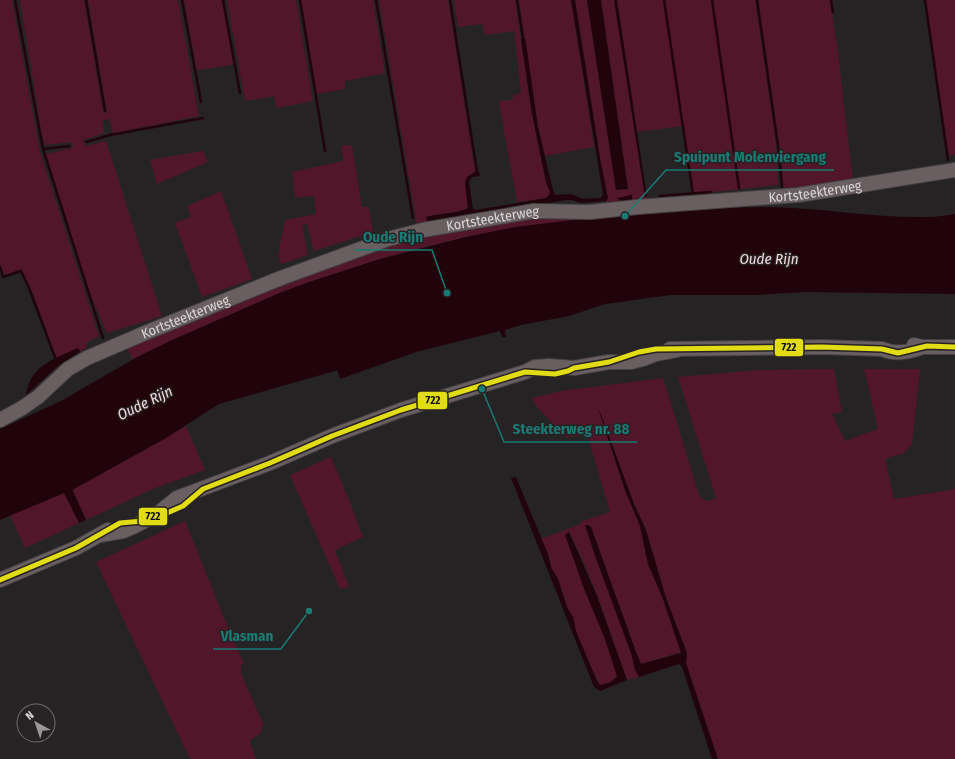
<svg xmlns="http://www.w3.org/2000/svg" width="955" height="759" font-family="'Fira Sans Condensed',sans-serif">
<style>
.green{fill:#52162b}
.water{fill:#21030b}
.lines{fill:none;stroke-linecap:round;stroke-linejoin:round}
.stream{stroke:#21030b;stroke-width:2.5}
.secondary-casing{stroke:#424041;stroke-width:16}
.secondary{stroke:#695e60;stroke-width:14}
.bus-1-casing{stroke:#272223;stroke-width:8}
.bus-1{stroke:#e1dc14;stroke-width:5}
.labels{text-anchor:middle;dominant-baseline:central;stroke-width:3;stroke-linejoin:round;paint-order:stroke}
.street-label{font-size:14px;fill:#dad6d7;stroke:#272223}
.water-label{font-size:15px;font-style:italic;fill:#f0d8dd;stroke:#272223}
.leader{fill:none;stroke:#197b73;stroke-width:1.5}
.callout-dot{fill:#197b73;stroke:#272223;stroke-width:1.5}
.callout-label{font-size:15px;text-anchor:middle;font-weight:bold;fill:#197b73;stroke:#272223;stroke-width:3;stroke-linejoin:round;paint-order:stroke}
.line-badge{stroke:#272223;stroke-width:1.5}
.pale-badge-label{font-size:11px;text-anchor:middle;font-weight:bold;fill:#111}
</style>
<rect width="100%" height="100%" fill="#262324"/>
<!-- green -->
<g class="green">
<path d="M0,0h12l28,152 59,184 -13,7 1,4 -7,5 -2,-4 -21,10 -27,-72 -9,-17 -16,6 -5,-11z"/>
<path d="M20,0h64l19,112 4,1 -19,-113h90l21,116 -86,17 -4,-14 -7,2 2,12 -21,7 2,6 21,-5 56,175 -55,17 -18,-42 -43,-137 27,-6 -1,-6 -27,3 -3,-10z"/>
<path d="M184,0h38l11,65 -36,5z"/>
<path d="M227,0h69l17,101 -37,7 -2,-12 -29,5z"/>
<path d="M301,0h72l12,73 -40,8v8l-28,5z"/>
<path d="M379,0h69l27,172 -8,5 -2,6 3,25c-13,6 -28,5 -42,9l2,7 -11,1z"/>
<path d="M454,0h61l17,114 14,68 4,10 -1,3 -3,3 -29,4 -13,-71 -5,-30 14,-1v-5l8,-2 -7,-62 -29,4 -3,-11 -24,3z"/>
<path d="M519,0h52l23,147 -49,9 -7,-29z"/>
<path d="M575,0h12l29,190 12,-1 -27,-189h13l31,197h5l-1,5 -40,5 -3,-6 2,-3 -8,-40z"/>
<path d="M617,0h138l21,143 2,42 -85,9 -11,-68 -45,6z"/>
<path d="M758,0h72l8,52 15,129 -69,7 -5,-45z"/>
<path d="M926,0h29v155l-6,1z"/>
<path d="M352,145l10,62h7l4,25 -59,19 -7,-27 -5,1 6,30 -27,9 -3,-9 7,-35 31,-6 -2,-18 -19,2 -3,-26 51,-11 -2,-15z"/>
<path d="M203,151l5,11 -51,22 -7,-24z"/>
<path d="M221,191l31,88 -50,18 -27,-74 16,-6 -4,-11z"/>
<path d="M679,211l-100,9 -113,17 -42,10 -44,12 -98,33 -80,35 -69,33 -7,-15 156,-63 128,-46 115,-20z"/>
<path d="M834,369l8,43 -10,2 13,27 33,-12 -14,-60h56l-8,75 -8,9 -19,6 9,40 61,-10v270h-237l-32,-96 1,-10 -21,-55 -20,-68 -12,-26 -35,-93 26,79 15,36 8,38 15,35 18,53 -40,12 -5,-12 -45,-125 41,129 3,14 4,7 -12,3c-18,-49 -33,-102 -58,-148l-4,3 20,56 20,48 12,37c-4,6 -10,8 -17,9l-10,-20 -14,-34 -3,-14 -6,-10 -9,-28 -7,-12 -3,-13 -7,-15 37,-14 4,-4 28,-9 -23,-78 -20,4 -30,-31 -5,-9 29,-7 102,-13 36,117 3,4 7,2 7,-3 -38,-121 81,-7z"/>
<path d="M186,426l19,44 -50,18 -69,32 -13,-29 1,-2z"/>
<path d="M331,457l18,43 14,37 -28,13 14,37 -9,2 -50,-114z"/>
<path d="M64,493l15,30 -54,25 -15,-33z"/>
<path d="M185,521l48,119 11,23 -3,2v9l22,50 -3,10 -10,6v3l6,16h-66l-94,-197z"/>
</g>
<!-- water -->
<g class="water">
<path d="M571,0h4l25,158 8,40 -2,3 -25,2 -9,-3h-6l-138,24 -2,-7c14,-4 29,-3 42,-9l-3,-25 2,-6 8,-5h4l1,4 -8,1 -3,5 4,27 3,1 70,-12 3,-3 1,-3 -4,-10 -14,-68 -11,-75 2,-1h2l1,6 12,83 16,67 2,1 15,-1 12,5 17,-1 3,-3z"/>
<path d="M587,0h14l27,189 -12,1z"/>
<path d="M614,0h3l30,197h-2z"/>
<path d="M632,195v6l-11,1 -4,-4z"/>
<path d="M770,207c53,1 105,11 157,10 10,0 19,-2 28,-3v80l-149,-2 -51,3h-84l-66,9 -36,12 -48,9 -16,5 1,7h-4l-2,-6 -84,21 -76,27 -3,-9 -2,1 -116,33 -53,34 -92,51 -1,2 13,29 -7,3 -15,-30 -64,27v-91l61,-28 76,-44 35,-17 110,-48 27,-10 71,-23 86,-22 49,-10 91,-11 21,-4 2,4 86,-8z"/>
<path d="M78,348l2,4 -22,14 -32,29c4,-30 28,-36 52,-47z"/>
<path d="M599,411l1,1 34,92 12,26 20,68 21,55 -1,10 32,96h-6l-30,-92 -3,-3 -40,13 -4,-7 -3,-14 -37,-100 -10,-31h3l3,2 45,125 5,12 40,-11 -18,-54 -15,-35 -8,-38 -15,-36z"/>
<path d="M516,477l32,77 3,13 7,12 9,28 6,10 3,14 21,50 3,4c7,-1 13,-3 17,-9l-12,-37 -20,-48 -20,-56 4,-3 28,64 30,84 -27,11 -6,-4 -83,-209z"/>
</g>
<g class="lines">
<!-- stream -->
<g class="stream">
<path d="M15,0l28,149 60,189"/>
<path d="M86,0l19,111"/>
<path d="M182,0l19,102"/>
<path d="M223,0l17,93"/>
<path d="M300,0l25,151"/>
<path d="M376,0l37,218"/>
<path d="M450,0l27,172"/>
<path d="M517,0l6,38"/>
<path d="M664,0l29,194"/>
<path d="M712,0l27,188"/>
<path d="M757,0l22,153 3,34"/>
<path d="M831,0l2,12"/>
<path d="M925,0l23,160"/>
<path d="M86,142l24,-7 93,-17"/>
<path d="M43,149l26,-3"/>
<path d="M660,196l51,-4"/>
<path d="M0,267l3,10 18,-6 8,17 27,72"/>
</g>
<!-- secondary casing -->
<g class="secondary-casing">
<g id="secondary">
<path d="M914,345l9,2h32"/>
<path d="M670,349l152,-2 60,2c14,6 27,3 41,-2"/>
<path id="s1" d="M0,420l22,-12 16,-11 30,-28 19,-11 58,-25 136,-55 107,-39 35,-9 111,-19 56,1 47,-5 161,-12 157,-25"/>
<path d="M100,535l23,-4 12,-5 21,-11 21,-17 93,-35 62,-27 69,-26 124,-38 10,-5 14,-1 25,2 35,-6h22l12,-3 13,-5 21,-4"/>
<path d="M0,580l76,-32 32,-18"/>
</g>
</g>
<!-- secondary -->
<use href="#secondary" class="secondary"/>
<!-- bus-1 casing -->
<g class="bus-1-casing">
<path id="bus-1" d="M0,580l76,-32 44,-25 23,-2 13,-6 11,-2 16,-7 20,-17 67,-26 62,-27 69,-26 124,-38 30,2 13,-3 6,-3 35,-6 30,-10 17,-3 166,-2 60,2 16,4 29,-7 28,1"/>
</g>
<!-- bus-1 -->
<use href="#bus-1" class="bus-1"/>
</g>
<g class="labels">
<!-- street labels -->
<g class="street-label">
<text stroke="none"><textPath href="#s1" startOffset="862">Kortsteekterweg</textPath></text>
<text stroke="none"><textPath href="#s1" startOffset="538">Kortsteekterweg</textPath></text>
<text stroke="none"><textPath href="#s1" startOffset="214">Kortsteekterweg</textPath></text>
</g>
<!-- water labels -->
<g class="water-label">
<text x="769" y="259">Oude Rijn</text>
<text transform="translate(145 403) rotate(-26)">Oude Rijn</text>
</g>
</g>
<!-- callouts -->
<path class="leader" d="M625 216L666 170H834M447 293L432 250H355M482 389L504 442H637M309 611L281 649H213"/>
<g class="callout-dot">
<circle cx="625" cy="216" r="4"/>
<circle cx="447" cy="293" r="4"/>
<circle cx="482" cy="389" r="4"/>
<circle cx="309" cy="611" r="4"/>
</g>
<g class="callout-label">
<text x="750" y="162">Spuipunt Molenviergang</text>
<text x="393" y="242">Oude Rijn</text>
<text x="571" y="434">Steekterweg nr. 88</text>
<text x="247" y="641">Vlasman</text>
</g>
<g class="line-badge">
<rect x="774" y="338" width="30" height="19" rx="4" fill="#e1dc14"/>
<rect x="417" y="391" width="31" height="19" rx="4" fill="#e1dc14"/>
<rect x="138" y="507" width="30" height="19" rx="4" fill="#e1dc14"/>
</g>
<g class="pale-badge-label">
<text x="789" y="351">722</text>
<text x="433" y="404">722</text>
<text x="153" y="520">722</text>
</g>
<!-- north arrow -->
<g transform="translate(36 723) rotate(320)"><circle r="19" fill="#272223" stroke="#6f6a6b"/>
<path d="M0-3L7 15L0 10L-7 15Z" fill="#9b9798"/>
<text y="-6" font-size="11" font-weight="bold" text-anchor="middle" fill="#dad6d7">N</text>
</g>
</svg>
